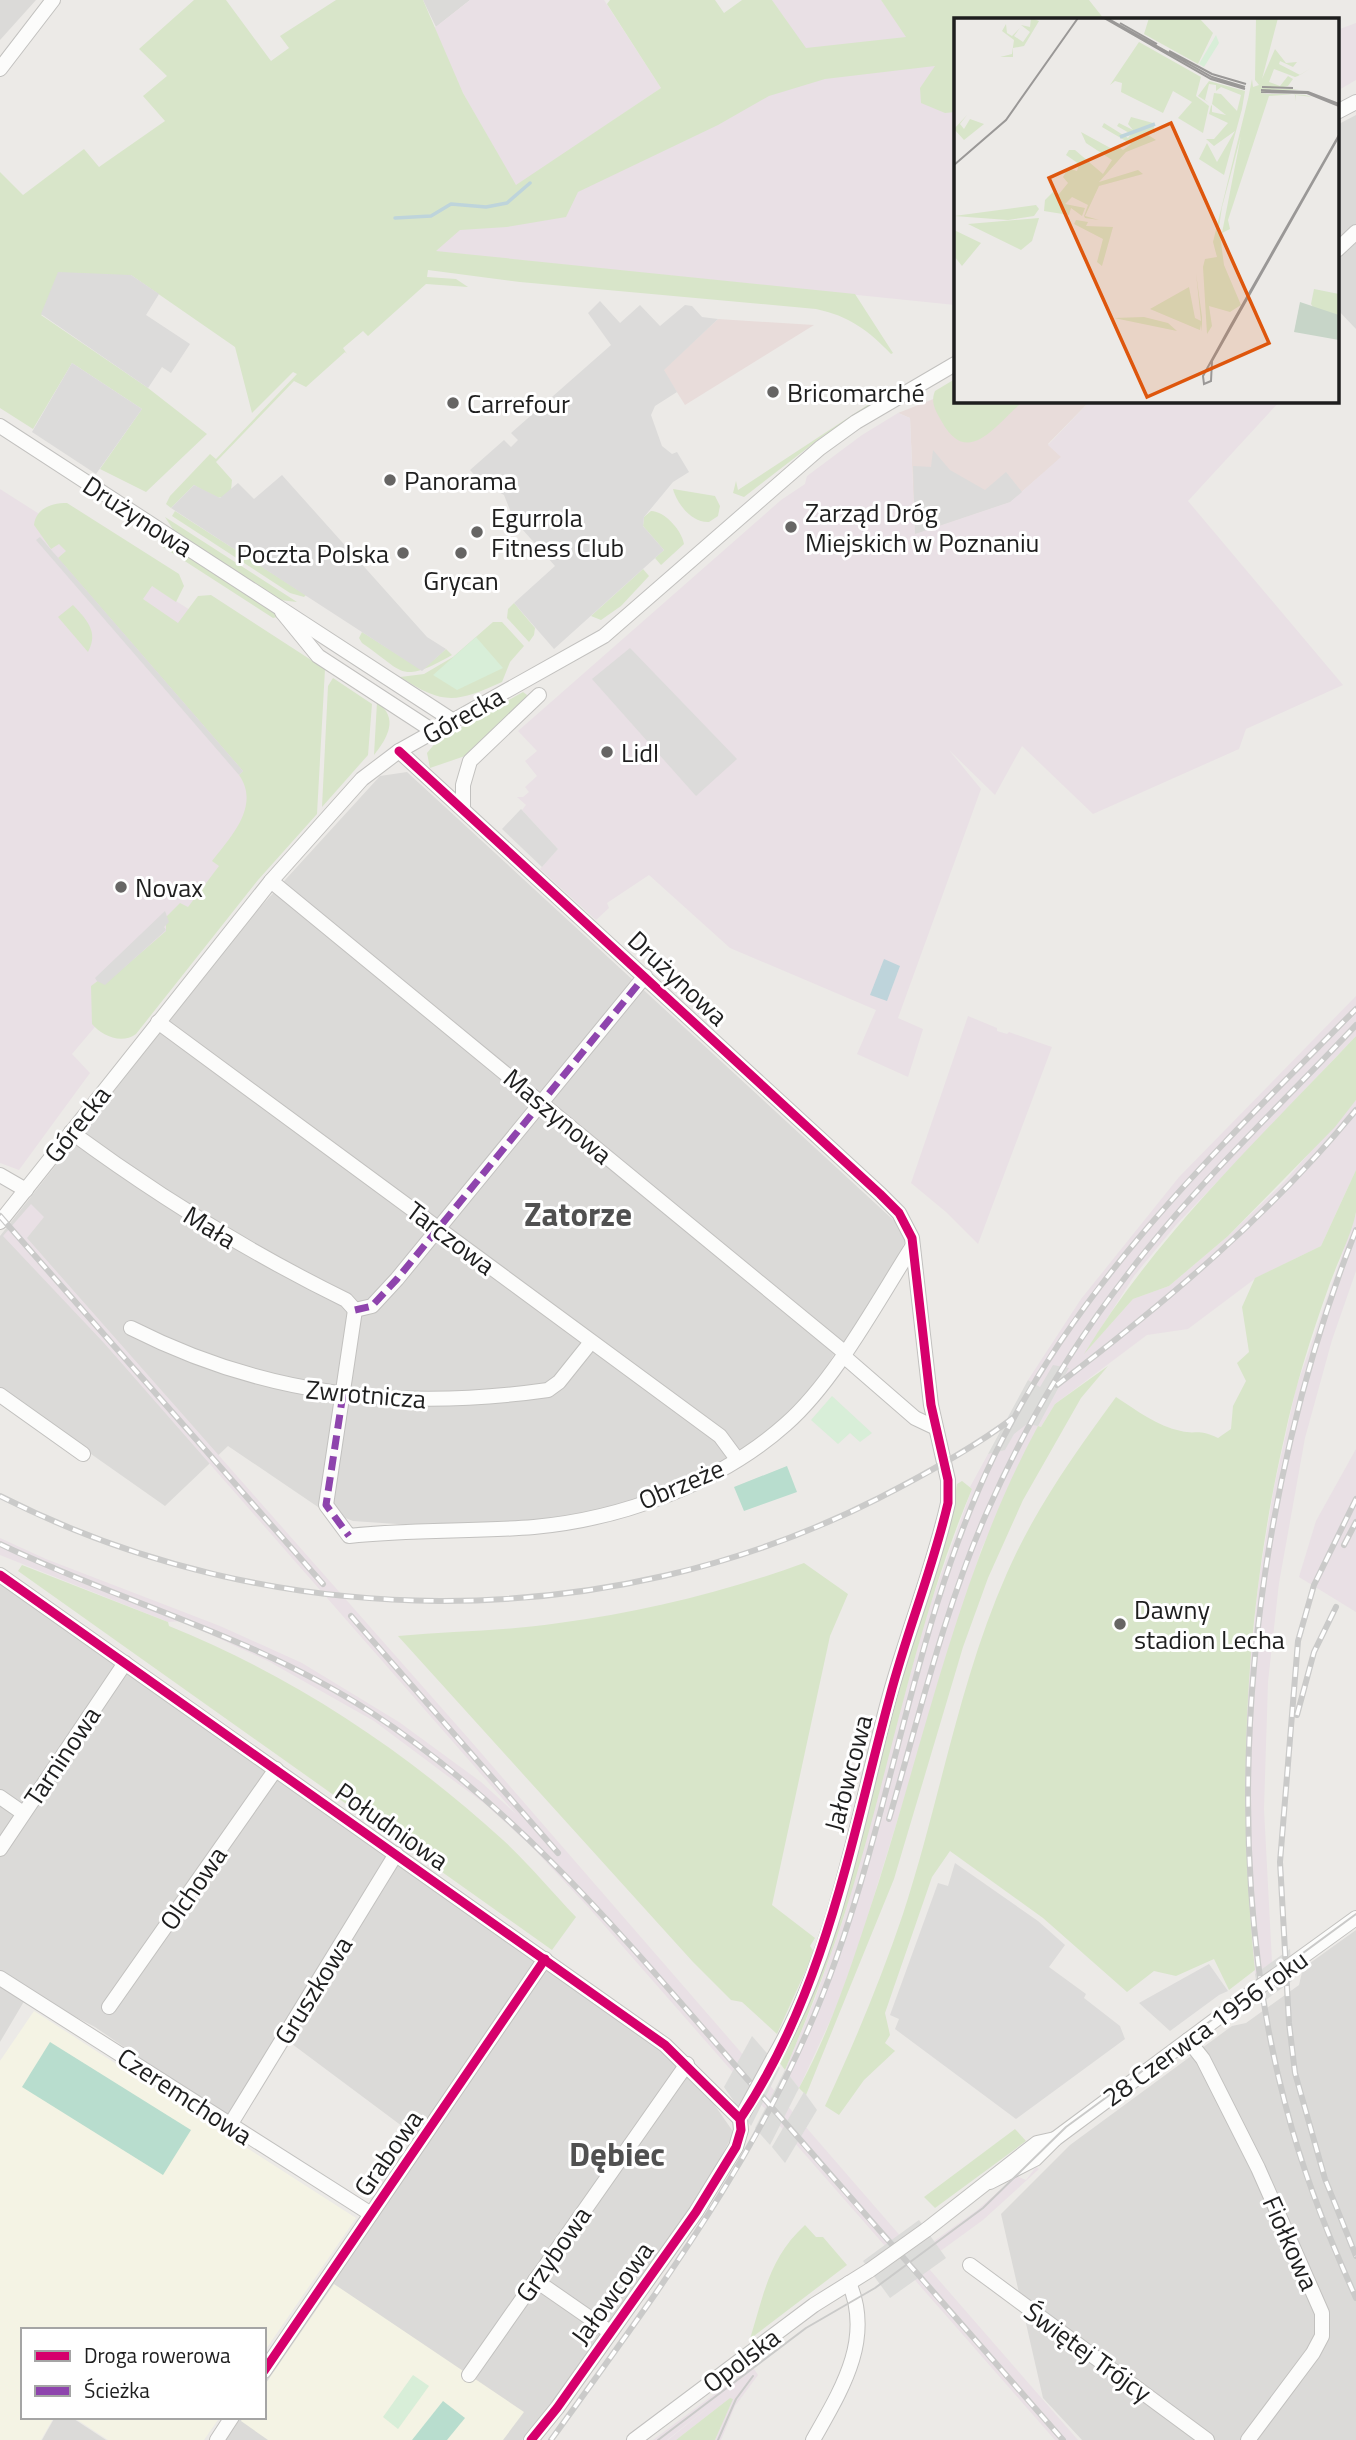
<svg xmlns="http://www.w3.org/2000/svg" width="1356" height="2440" font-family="'Titillium Web',sans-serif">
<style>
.residential{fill:#dbdad8}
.commercial{fill:#e8dcda}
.industrial{fill:#e9e0e5}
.education{fill:#f4f3e4}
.grass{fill:#d8e5c9}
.park{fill:#d8eed8}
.pitch{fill:#b8ddce}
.parking{fill:#dcdbda}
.water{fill:#bed4db}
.pier{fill:#dcdcda}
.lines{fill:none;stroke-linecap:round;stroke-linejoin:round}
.stream{stroke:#bed4db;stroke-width:3.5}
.minor-casing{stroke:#c2c1bf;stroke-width:16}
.minor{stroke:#fcfcfb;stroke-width:14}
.tram{stroke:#cacac9;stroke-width:2}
.rail-casing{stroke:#cacac9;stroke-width:6}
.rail{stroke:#fff;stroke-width:3.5;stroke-dasharray:10;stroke-linecap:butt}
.minor-bridge-casing{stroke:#c2c1bf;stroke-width:16;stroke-linecap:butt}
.minor-bridge{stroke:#fcfcfb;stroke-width:14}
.quiet{stroke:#8e44ad;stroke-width:7;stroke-dasharray:14 7;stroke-linecap:butt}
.cycleway-casing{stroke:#fff;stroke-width:13}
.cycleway{stroke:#d6006c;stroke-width:9}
.poi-dot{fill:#666564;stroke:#fff;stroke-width:2.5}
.labels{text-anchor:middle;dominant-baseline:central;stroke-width:6;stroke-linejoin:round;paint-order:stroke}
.poi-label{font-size:26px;fill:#1e1e1e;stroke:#fff;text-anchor:start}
.street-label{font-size:26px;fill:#1e1e1e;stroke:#fff}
.district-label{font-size:33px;font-weight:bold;fill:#515151;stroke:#fff}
.inset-river{fill:none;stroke:#bed4db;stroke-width:3.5}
.inset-road{fill:none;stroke:#9a9897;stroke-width:2}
.view{fill:#de560d;fill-opacity:0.15;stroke:#de560d;stroke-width:3.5}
.inset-edge{fill:none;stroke:#1e1e1e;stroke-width:3.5}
</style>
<rect width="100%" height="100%" fill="#eceae7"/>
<!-- residential -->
<g class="residential">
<path d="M0,0h36l-36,40z"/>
<path d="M423,0h47l-34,27z"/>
<path d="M1356,115v214l-19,-20v-184z"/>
<path d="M407,772l494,455 4,13 -3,10 -34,59 -35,47 -17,30 -32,32 -50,39 -40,22 -61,24 -93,20 -85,5 -102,-7 -35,-14 -90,-61 -63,60 -165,-116v-154l253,-321 127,-139z"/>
<path d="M0,1576l689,492 45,65 -34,61 -168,237 -10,9h-297l15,-23h24v-36l158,-240 -138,-103 -53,83 -136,-94 -66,-34 -29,49z"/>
<path d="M1356,1930v510h-274l-39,-42 -42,-184 69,-69 162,-119 14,-3 53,-38 4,-17z"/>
<path d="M55,2417h16l35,23h-64z"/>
</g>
<!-- commercial -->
<g class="commercial">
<path d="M718,319l96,6 -129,80 -22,-35z"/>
<path d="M936,398l19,3h135l-42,43 14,13 -52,45 -95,32 -5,-116 -12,-5z"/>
</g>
<!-- industrial -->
<g class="industrial">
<path d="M470,0h134l57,88 -145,98 -53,-93 -30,-64z"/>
<path d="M772,0h109l26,37 48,9v259l-525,-54 47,-41 328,-162z"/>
<path d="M1356,23v57l-19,11v-61z"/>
<path d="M1090,401h190l-92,100 155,184 -97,44 -7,20 -146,65 -71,-68 -27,49 -46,-45 32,39 -83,229 25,11 -15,48 -51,-23 19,-44 -146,-62 -81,-73 -42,28 2,5 -13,12 -56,-51 18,-20 -36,-39 4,-5 -9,-8h6l6,-5 -4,-5 12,-11 -12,-15 12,-10 -19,-20 263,-231 24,-16 2,-8 55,-41 36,-22 12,5 5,116 95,-32 51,-45 -13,-12z"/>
<path d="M0,489l303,193 -1,63 -103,159 -127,150 18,19 -71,97 -19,-7z"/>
<path d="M1356,996v40l-180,189 -42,51 -47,74 46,-51 36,-13 59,-50 56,-54 72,-82v70l-35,76 -65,32 -68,51 -41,6 -92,69 -14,23 -3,-1 2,-39 -12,-7 53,-81 98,-122z"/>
<path d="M968,1016l29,12v3l10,3 2,-2 43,15 -74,197 -32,-32 -35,-29z"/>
<path d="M31,1204l13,13 -17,21 442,501 447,515 60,-43 40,-35 10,4 10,-13 3,2 -56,51 -59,43 154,177h-23l-466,-532 -58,-62 -46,-42 -111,-83 -106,-60 -87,-40 -13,1 -168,-67v-17l46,21 174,67 82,37 97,59 82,60 35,32 -412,-471 -101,-107z"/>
<path d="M1356,1214v57l-24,69 -27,98 -26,145 -11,99 -4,127 8,153 -17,12 -9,-113 -2,-92 5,-96 10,-94 15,-92 22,-99z"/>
<path d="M1028,1423l10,3 -2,7 -55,117 -120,388 -24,68 -38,82 -14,-18 30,-71 28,-79 84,-307 45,-124 -2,-2 18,-33 17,-5 9,-16z"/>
<path d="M1356,1449v163l-57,-35 17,-56z"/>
<path d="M752,2366l6,9 -23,31 -14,34h-6l17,-40 -2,-2 -54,42h-8l53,-43 -54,43h-14z"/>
</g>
<!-- education -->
<g class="education">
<path d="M34,2011l322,207 -92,134v-22h-241v87h31l-13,23h-41v-379z"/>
<path d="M334,2284l190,128 -21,28h-235l-27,-19 2,-4h21v-31z"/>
<path d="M73,2417h147l-16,23h-96z"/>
</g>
<!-- grass -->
<g class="grass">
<path d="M194,0h32l45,61 18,-13 -9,-12 56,-36h87l40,93 53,92 145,-97 -54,-84 3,-4h105l9,13 18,-13h30l34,48 100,-11 -25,-37h208l15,19h-149v93l-10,1 -24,-10 -1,-15 15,-22 -110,13 -56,17 -51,29 -140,67 -12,25 -59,10 -47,3 -24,21 419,43 38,59 -2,1c-23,-24 -42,-38 -75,-45l-296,-27 -92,-12 -1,7 29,2 12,8 -42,-3 -58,52 -5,-5 -20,17 4,6 -2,-2 -39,35 -12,-6 -78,81 16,18 -1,10 -6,7 -10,1 -21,-13 -23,23 -5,-4 4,-8 40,-42 6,5 81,-85 -4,-2 -41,41 -17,-66 -104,-72 -90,40 107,73 59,46 -61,58 -46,-23 42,-60 -70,-46 -39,66 -33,-21v-236l23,23 61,-46 15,18 66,-46 -22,-25 24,-20 -28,-27z"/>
<path d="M955,379v22h61l3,4c-25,22 -52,62 -77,17 -6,-11 -12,-19 -7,-31z"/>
<path d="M876,395l-1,7 -52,34 -79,61 -11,-4 3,-12 2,9 134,-88z"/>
<path d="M673,489l42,7 5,10 -2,10 -9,6c-17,1 -32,-18 -36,-33z"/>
<path d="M67,503l112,71 5,12 -8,16 -24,-16 -9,13 35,24 20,-27 13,-1 114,74 -8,145 -59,66 -122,154c-15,11 -35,1 -44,-10l-1,-38 8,-6 6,4 61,-53v-14l14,-14 8,4 31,-41 -7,-5c18,-23 49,-55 27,-86l4,-4 -185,-213 8,-7 -7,-7 -8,5 -17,-24c2,-17 18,-22 33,-22z"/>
<path d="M175,511l131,84 -2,2 -14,-4 -118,-77z"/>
<path d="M651,511c14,0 31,20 33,33l-23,21 -6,-7 9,-8 -21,-24 1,-9z"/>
<path d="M165,517l132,85 -17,-2 -106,-69z"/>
<path d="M164,542l112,71 1,4 -4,1 -110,-71z"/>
<path d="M643,569l6,7 -28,30 -20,14 -10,-4z"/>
<path d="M514,603l21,25 -1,7 -5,7 -22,-24 1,-9z"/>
<path d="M73,605c14,15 26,27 15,47l-30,-35z"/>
<path d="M493,622h9l22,24 -14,16 -8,20c-46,21 -59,23 -102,-5l24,-3 29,-17z"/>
<path d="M362,632l60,38 24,-21 6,6c-53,30 -47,17 -90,-12l-3,-5z"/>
<path d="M333,678l39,26 -4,51 -46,52 6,-121z"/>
<path d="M523,692l4,3 -2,6 -60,55 -35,12 -3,-15 10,-12z"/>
<path d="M377,702c22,16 11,35 -3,53z"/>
<path d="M1356,1036v64l-21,27 -107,109 -59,50 -36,13 -49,55c74,-121 175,-215 272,-318z"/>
<path d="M1356,1170c0,13 0,28 0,42 -3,19 -20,54 -27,74 -18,50 -34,101 -45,153 -40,175 -47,353 -29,531l-26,20 -15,-31 -38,17 -22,-5 -27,21 -84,-74 -93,-67 -18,26 -47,136 5,22 -5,8 10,8 -31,29 -25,35 -14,-9c29,-62 56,-127 78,-192 37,-113 56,-233 104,-341 28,-64 68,-120 109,-176 20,13 41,29 65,34 16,4 16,-3 37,7l13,-9 2,-23 13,-25 -9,-18 12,-11 -7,-45 13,-29 66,-32z"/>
<path d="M1108,1366l-27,32 -58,102 -35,78 -25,69 -69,232 -88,216 -7,-7c35,-64 57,-137 80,-207 48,-152 83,-316 159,-455l3,1 14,-23z"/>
<path d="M962,1481l10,8c-59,139 -83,289 -130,433 -17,50 -36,99 -57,148l-6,-8 7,-10 167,-544 4,-24z"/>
<path d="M804,1563l44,31 -18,42 -58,269 43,33 -5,8 4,6 -37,82 -35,-32 -11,-2 -38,-38 -295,-326c54,-5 108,-5 161,-13 83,-11 166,-31 245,-60z"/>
<path d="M22,1565l146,57 1,4c124,50 235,124 334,214 26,24 49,52 73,77l-24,33 -534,-379z"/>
<path d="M1015,2129l11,12 -91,67 -11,-11z"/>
<path d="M805,2225l11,12h7l24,28 -97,74c14,-45 19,-81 55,-114z"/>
<path d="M730,2398l3,1 -18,41h-39z"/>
</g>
<!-- park -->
<g class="park">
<path d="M476,637l27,31 -46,22 -24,-15z"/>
<path d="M832,1396l40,37 -12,9 -10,-9 -12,11 -27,-24z"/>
<path d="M413,2375l16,11 -31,43 -15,-12z"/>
</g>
<!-- pitch -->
<g class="pitch">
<path d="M787,1466l10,26 -53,19 -10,-24z"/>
<path d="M50,2042l141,88 -28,45 -141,-88z"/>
<path d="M443,2401l22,17 -18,22h-35z"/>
</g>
<!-- parking -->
<g class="parking">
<path d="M58,272l73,3 28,19 -13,21 44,29 -19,29 -9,-6 -14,21 -107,-74z"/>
<path d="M600,301l20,22 20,-18 20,21 25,-21 7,1 10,11 16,2 -54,51 13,22 -22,14 -4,9 11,31 10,8 5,-2 12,20 -16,10 -29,35 -1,9 21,24 -110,99 -40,-46 41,-37 -41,-46 -10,-25 -24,-14 -10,-11 34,-30 7,7 7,-7 -7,-7 100,-88 -23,-32z"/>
<path d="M72,363l70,46 -46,65 -64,-42z"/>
<path d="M933,450l17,20 35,20 21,-18 16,20 -12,10 -95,32 -2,-68 18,1z"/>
<path d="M282,475l145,162 19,12 -24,22 -251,-163 23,-23 26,13 18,-15 16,16z"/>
<path d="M40,537l203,234 -4,4 -203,-235z"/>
<path d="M630,648l107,111 -41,37 -104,-117z"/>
<path d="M521,809l37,40 -16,18 -40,-38z"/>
<path d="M165,911l4,11 -5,5 2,3 -61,55 -8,-4 -2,-3z"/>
<path d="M955,1863l83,58 27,24 -16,22 37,27 -2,4 36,28 5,13 -109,80 -121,-90 4,-10 -9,-4 48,-132 10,3z"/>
<path d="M1209,1964l19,27 -9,4 -49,36 -31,-28z"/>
</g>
<!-- water -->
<path class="water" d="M884,959l16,7 -13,35 -17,-6z"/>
<!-- pier -->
<g class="pier">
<path d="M1053,1365l16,3 -31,58 -11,-2 -13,10 -9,16 -17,4 40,-74 12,7z"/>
<path d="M1290,1949l2,32 -32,23 -5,-30z"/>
<path d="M752,2036l28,32 -29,58 -27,-39z"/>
<path d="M785,2070l14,18 -29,57 -15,-17z"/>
<path d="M804,2092l13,18 -32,53 -13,-16z"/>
<path d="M919,2220l27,38 -56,40 -27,-37z"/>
</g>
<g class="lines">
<!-- stream -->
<path class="stream" d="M395,218l36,-2 20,-12 35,3 21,-4 23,-20"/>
<!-- minor casing -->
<g class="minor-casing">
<g id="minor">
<path d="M0,69l53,-69"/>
<path d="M1337,112l19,-10"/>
<path d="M1337,250l19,-18"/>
<path d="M0,426l452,294"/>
<path d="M282,612l36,44 115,75"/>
<path d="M399,751l481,443 19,19 13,25 19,167 17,75v23c-15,67 -42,132 -60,199 -32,120 -52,249 -115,357"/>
<path d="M463,809v-24l7,-24 69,-66"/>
<path d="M271,881l573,471 3,7 68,59 19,9"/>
<path d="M158,1022l562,414 17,23"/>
<path d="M71,1132c87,64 177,120 275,168l9,10"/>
<path d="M0,1175l26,15"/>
<path d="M0,1222l271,-341 91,-102 37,-28 205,-115 216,-188 36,-26 99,-58"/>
<path d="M355,1310l-29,195 23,31c62,-7 124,-4 185,-9 88,-8 186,-44 252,-103 48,-42 91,-122 126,-177"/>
<path d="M355,1310l17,-4 25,-27 248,-303"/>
<path d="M131,1328c134,68 269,83 417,62l11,-8 32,-40"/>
<path d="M0,1395l83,59"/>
<path d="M0,1575l665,470 75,74 1,11 -5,17 -40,65 -139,196 -26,32"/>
<path d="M0,1797l23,16"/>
<path d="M0,1849l125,-186"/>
<path d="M1291,1965l65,-47"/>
<path d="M0,1978l371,236"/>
<path d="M109,2007l167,-238"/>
<path d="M1188,2040l15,19 55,109 64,145v23l-9,17 -65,87"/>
<path d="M230,2125l166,-271"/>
<path d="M990,2182l45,-23 20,-20 203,-151"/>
<path d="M926,2230l111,-87 18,-4"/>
<path d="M970,2265l237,175"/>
<path d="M535,2280l75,52"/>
<path d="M264,2371l281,-412"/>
<path d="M469,2375l218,-311"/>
<path d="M217,2440l15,-23"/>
<path d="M634,2440l180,-135 56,-35"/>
<path d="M813,2440c27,-48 61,-100 36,-157"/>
</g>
</g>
<!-- minor -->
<use href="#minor" class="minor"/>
<!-- tram -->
<g class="tram">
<path d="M658,2440l148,-112 69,-40 108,-80 83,-81 290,-213"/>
<path d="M718,2440l18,-41 17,-23"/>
</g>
<!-- rail casing -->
<g class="rail-casing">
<g id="rail">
<path d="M0,1216l323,368"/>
<path d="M1356,1230c-104,263 -144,601 -70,877 17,66 42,129 70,191"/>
<path d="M1057,1385c108,-82 213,-170 299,-275"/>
<path d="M0,1496c272,138 606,141 879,2 45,-23 93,-49 134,-80"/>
<path d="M1356,1499l-42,86 -16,56 -18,221 9,161 6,50 30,106 31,77"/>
<path d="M0,1544c122,59 254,92 369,167 148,96 256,228 371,360 107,123 215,246 323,369"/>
<path d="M1344,1545l12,-23"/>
<path d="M351,1616l207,237"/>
<path d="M1297,1715l17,-63 22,-45"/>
<path d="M889,1819c30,-102 55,-209 98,-307 37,-84 84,-165 140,-237 68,-90 152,-168 229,-250"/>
<path d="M551,2440c110,-153 222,-301 285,-481 59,-165 81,-344 158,-503 88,-180 224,-307 362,-447"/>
</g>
</g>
<!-- rail -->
<use href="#rail" class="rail"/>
<!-- minor-bridge casing -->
<g class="minor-bridge-casing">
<g id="minor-bridge">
<path d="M1258,1988l33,-23"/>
<path d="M743,2114l30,-55"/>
<path d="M870,2270l56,-40"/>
</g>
</g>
<!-- minor-bridge -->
<use href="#minor-bridge" class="minor-bridge"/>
<!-- quiet -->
<g class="quiet">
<path d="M355,1310l17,-4 25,-27 248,-303"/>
<path d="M343,1394l-17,111 23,31"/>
</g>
<!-- cycleway casing -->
<g class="cycleway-casing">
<g id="cycleway">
<path d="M399,751l481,443 19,19 13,25 19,167 17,75v23c-15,65 -41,128 -58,193 -39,144 -65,297 -150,423"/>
<path d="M0,1575l665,470 75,74 1,11 -5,17 -40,65 -139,196 -26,32"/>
<path d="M264,2371l281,-412"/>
</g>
</g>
<!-- cycleway -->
<use href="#cycleway" class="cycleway"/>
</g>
<!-- markers -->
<g class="poi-dot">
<circle cx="773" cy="392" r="7"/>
<circle cx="453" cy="403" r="7"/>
<circle cx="390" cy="480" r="7"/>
<circle cx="791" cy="527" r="7"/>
<circle cx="477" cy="532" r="7"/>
<circle cx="403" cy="553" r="7"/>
<circle cx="461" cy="553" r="7"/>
<circle cx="607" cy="752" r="7"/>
<circle cx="121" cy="887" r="7"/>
<circle cx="1120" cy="1624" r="7"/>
</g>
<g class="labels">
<!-- poi labels -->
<g class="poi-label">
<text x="787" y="392">Bricomarché</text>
<text x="467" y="403">Carrefour</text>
<text x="404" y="480">Panorama</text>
<text x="805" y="512">Zarząd Dróg<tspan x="805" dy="30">Miejskich w Poznaniu</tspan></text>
<text x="491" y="517">Egurrola<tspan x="491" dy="30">Fitness Club</tspan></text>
<text x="389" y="553" text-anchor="end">Poczta Polska</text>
<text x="461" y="580" text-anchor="middle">Grycan</text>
<text x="621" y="752">Lidl</text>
<text x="135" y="887">Novax</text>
<text x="1134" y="1609">Dawny<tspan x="1134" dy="30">stadion Lecha</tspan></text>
</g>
<!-- street labels -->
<g class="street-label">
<text transform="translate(138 516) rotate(33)">Drużynowa</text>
<text transform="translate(463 715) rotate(-29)">Górecka</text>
<text transform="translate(678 978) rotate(43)">Drużynowa</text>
<text transform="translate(558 1116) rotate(40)">Maszynowa</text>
<text transform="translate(77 1124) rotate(-52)">Górecka</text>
<text transform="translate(210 1227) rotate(32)">Mała</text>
<text transform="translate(451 1238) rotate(37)">Tarczowa</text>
<text transform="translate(366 1394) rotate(5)">Zwrotnicza</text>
<text transform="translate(681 1484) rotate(-23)">Obrzeże</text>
<text transform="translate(62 1756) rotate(-56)">Tarninowa</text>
<text transform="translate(848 1773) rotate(-75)">Jałowcowa</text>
<text transform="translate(392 1826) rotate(35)">Południowa</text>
<text transform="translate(193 1888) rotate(-55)">Olchowa</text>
<text transform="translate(313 1990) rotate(-58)">Gruszkowa</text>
<text transform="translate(1205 2028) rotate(-36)">28 Czerwca 1956 roku</text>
<text transform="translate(185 2096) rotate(33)">Czeremchowa</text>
<text transform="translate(388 2153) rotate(-55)">Grabowa</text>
<text transform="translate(1291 2243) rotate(66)">Fiołkowa</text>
<text transform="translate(553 2254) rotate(-55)">Grzybowa</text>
<text transform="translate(612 2293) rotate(-54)">Jałowcowa</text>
<text transform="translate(1088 2352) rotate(36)">Świętej Trójcy</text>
<text transform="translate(741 2360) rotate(-37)">Opolska</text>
</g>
<!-- district labels -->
<g class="district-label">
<text x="578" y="1214">Zatorze</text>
<text x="617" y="2154">Dębiec</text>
</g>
</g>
<!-- overview -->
<g transform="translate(954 18)">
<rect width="385" height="385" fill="#eceae7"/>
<path d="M77,0l8,3 -15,25 -11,2v9h-13l12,-3 2,-14 -12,-9 4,-7 1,9 5,3 8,-8 -6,8 9,6 7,-10 -9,-7 9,2zM195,0h50l14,15 -15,31 -54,-30zM302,0h22l-16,61 13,-30 11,14 11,-1 -4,5 -13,-6 -1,3 21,11 11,-7 -13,8 -3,1 -21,-8 -5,13 11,4 8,-10 5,3 -5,7 -15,3h26l-38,5h28l16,1 7,2 -16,-2v6l-1,-7 -26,2 -41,124 2,9 -8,4 30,-154 1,8 6,-2 -4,-5zM185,24l62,35 -5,19 13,10 -6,27 -25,-15 14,-16 -19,-11 -10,22 -42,-21 1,-9 -7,-2 -5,4zM255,63l36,10 -3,18 -18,66 -25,-16 8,-16 10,19 18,-31 -21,15 -8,-7h8l14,-16 -19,-9 2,-8 1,-1v7l14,3 -14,-11 2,-11 7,1 16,17 4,-16 -20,-8 -5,4v-6l-7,-1 -4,16 4,3 -11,-7zM295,77l-3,22 -24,90 -3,20 5,38 17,40 -11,7 -21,-6 3,20 -5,8 -4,-67 2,-8 12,-2 -4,-15zM13,97l-7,9 4,5 6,-10 14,5 -20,16 -10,-11zM177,99l22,6 2,10h-10l11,7 -30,12 -27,30 39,-12 5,4 -44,12 -14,30 14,4 -14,-2 -1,-2 4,-11 -16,-8 -7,7 20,4 -3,8 -11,-8 -2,7 -25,-4 1,-11 8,-8 6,2 9,-11 -5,-6 5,-9 9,3 2,-7 -13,-9 3,-5h6l28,24 9,-14 -26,-17 -5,-11 33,18 3,-4 6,4 8,-6 -29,-17 2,-4 24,15 3,-4 -14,-8 2,-3 14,7 -5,-6zM82,187l3,4 -5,7 -26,4 -54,-4zM85,200l-7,23 -11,9 -53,-26zM122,202l12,2 -2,4 27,1 -11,39 -5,-4 6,-23 -29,-15zM0,212l27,13 -19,23 -8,-10zM242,255l6,44v15l-1,-8 -1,6 -5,-2 -45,-19 39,-22 6,31 6,3zM360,271l25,5v21l-24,-5 -4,-6zM190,299l24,6 9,8 -63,-13z" fill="#d8e5c9"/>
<path d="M346,284l39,13v25l-45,-8z" fill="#c7d5c8"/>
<path d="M262,17l3,8 -15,24 -5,-3z" fill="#d8eed8"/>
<path class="inset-river" d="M166,119l35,-13"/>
<path class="inset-road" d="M150,0l107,61 34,10M153,0l105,59 33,10M166,5l37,21M215,33l43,23 34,10M308,69l31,1M307,72l47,2 31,12M307,74l46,1 32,13M385,117l-108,190 -28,51 1,8 7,-3 1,-20 127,-225M0,147l52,-45 72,-102"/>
<path class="view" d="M217,105l98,220 -122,54 -98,-219z"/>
<rect width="385" height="385" class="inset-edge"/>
</g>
<!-- legend -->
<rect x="21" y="2328" width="245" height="91" fill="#ffffff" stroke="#a5a5a5" stroke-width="2"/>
<rect x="35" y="2351" width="35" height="10" fill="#d6006c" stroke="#a5a5a5" stroke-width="2"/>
<text x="84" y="2363" font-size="21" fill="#1e1e1e">Droga rowerowa</text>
<rect x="35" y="2386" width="35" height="10" fill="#8e44ad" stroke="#a5a5a5" stroke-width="2"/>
<text x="84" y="2398" font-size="21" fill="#1e1e1e">Ścieżka</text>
</svg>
